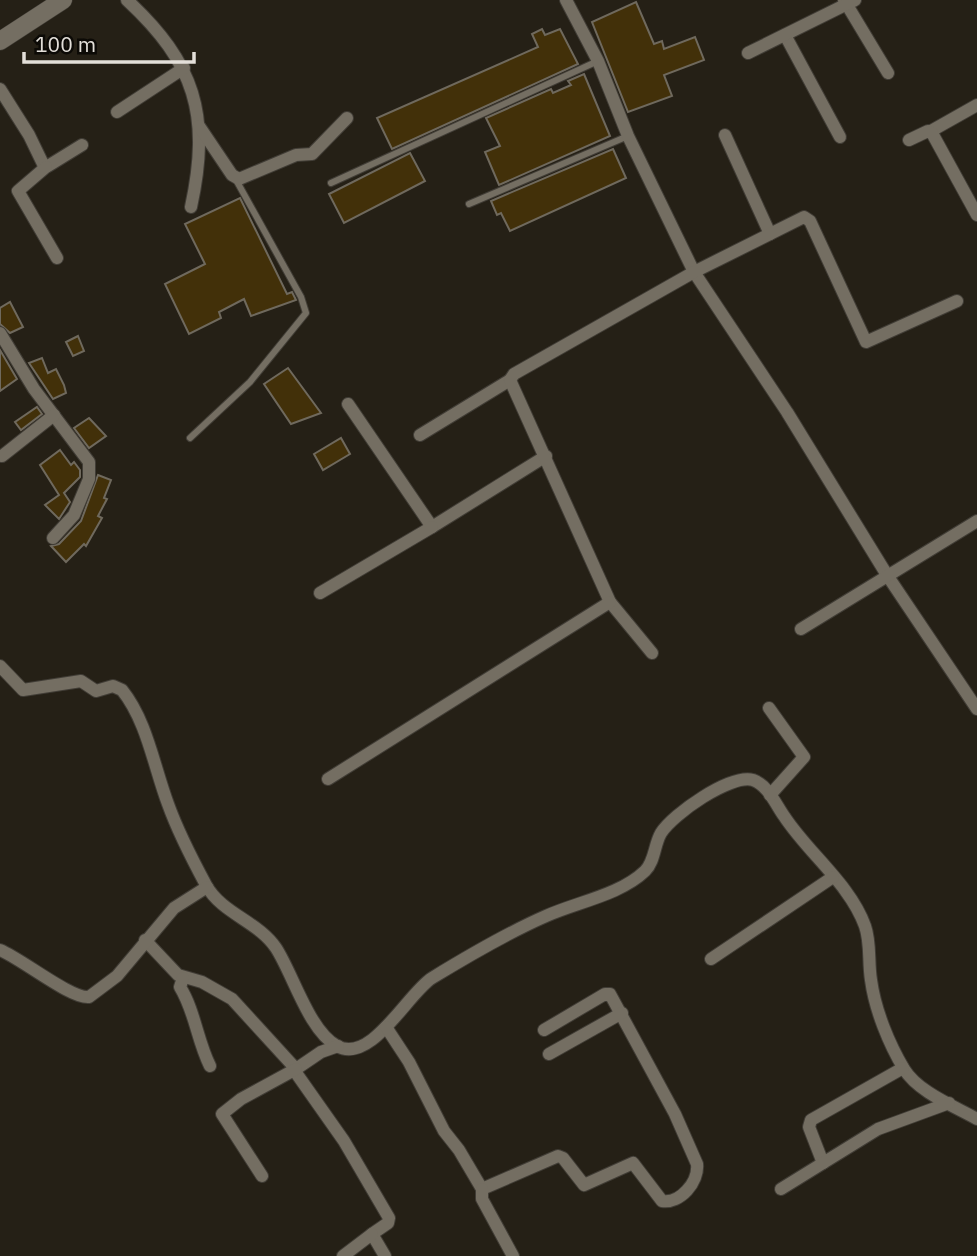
<svg xmlns="http://www.w3.org/2000/svg" width="977" height="1256" font-family="'IBM Plex Sans',sans-serif">
<style>
.building{fill:#423009;stroke:#6f695d;stroke-width:2}
.lines{fill:none;stroke-linecap:round;stroke-linejoin:round}
.lane-casing{stroke:#413d36;stroke-width:8}
.street-casing{stroke:#413d36;stroke-width:14}
.secondary-casing{stroke:#413d36;stroke-width:19}
.lane{stroke:#746e62;stroke-width:6}
.street{stroke:#746e62;stroke-width:12}
.secondary{stroke:#746e62;stroke-width:18}
</style>
<rect width="100%" height="100%" fill="#252016"/>
<!-- building -->
<g class="building">
<path d="M636,2l18,42 8,-3 2,8 31,-12 9,23 -40,15 8,21 -44,16 -36,-90z"/>
<path d="M542,29l3,6 15,-6 18,35 -186,85 -15,-31 161,-71 -6,-13z"/>
<path d="M584,74l26,62 -111,49 -14,-33 15,-6 -14,-28 65,-29 2,4 18,-8 -3,-4z"/>
<path d="M613,149l13,29 -116,53 -9,-18 -4,2 -6,-14z"/>
<path d="M410,153l15,28 -81,42 -15,-29z"/>
<path d="M240,198l47,96 5,-2 4,8 -45,16 -7,-17 -25,13 2,6 -32,16 -24,-50 40,-20 -20,-40z"/>
<path d="M10,302l13,25 -13,6 -10,-9v-16z"/>
<path d="M78,336l6,15 -11,5 -7,-14z"/>
<path d="M0,350l17,29 -17,12z"/>
<path d="M42,358l6,15 8,-4 8,16 2,8 -13,6 -24,-36z"/>
<path d="M288,368l33,45 -30,11 -27,-40z"/>
<path d="M37,407l5,7 -21,16 -6,-8z"/>
<path d="M89,418l17,18 -17,12 -15,-20z"/>
<path d="M341,438l9,16 -27,16 -9,-16z"/>
<path d="M60,450l11,15 3,-3 6,8v7l-16,16 6,9 -11,17 -14,-14 14,-10 -19,-30z"/>
<path d="M98,475l13,5 -7,18 3,1 -9,17 4,2 -16,28 -2,-2 -18,18 -15,-16 8,-2 22,-23z"/>
</g>
<g class="lines">
<!-- lane casing -->
<g class="lane-casing">
<g id="lane">
<path d="M331,183l267,-122"/>
<path d="M469,204l159,-68"/>
<path d="M190,438l60,-56 56,-69 -5,-16 -66,-119"/>
</g>
</g>
<!-- street casing -->
<g class="street-casing">
<g id="street">
<path d="M127,0c68,63 84,115 64,207"/>
<path d="M566,0l32,61 30,75 66,136 93,140 100,163 90,134"/>
<path d="M844,0l44,73"/>
<path d="M785,35l55,102"/>
<path d="M748,53l107,-53"/>
<path d="M0,89l29,46 15,31h4l34,-21"/>
<path d="M117,112l67,-44"/>
<path d="M199,126l33,49 7,4 57,-24 16,-1 35,-36"/>
<path d="M931,131l46,-26"/>
<path d="M725,135l45,99"/>
<path d="M909,140l19,-9 4,2 45,82"/>
<path d="M46,167l-28,24 39,67"/>
<path d="M0,333l34,56 55,73v17l-15,36 -21,23"/>
<path d="M348,404l84,123 114,-71"/>
<path d="M420,435l90,-55"/>
<path d="M2,456l52,-41"/>
<path d="M320,593l112,-66"/>
<path d="M801,629l176,-108"/>
<path d="M652,653l-42,-51 -100,-222 4,-6 180,-102 110,-55 6,4 56,121 91,-41"/>
<path d="M0,666l23,24 58,-9 15,10 17,-5 9,4c25,31 32,77 46,114 10,28 24,55 38,81 16,29 52,36 70,63 17,26 33,83 61,98 34,19 71,-53 95,-68 36,-22 75,-45 114,-62 31,-14 74,-21 99,-45 10,-10 9,-26 16,-38 12,-19 69,-59 92,-53 15,5 23,25 31,36 24,37 66,68 81,110 6,17 3,36 6,54 4,30 18,64 33,89 14,23 50,37 73,50"/>
<path d="M769,708l35,49 -34,38"/>
<path d="M328,779l282,-177"/>
<path d="M145,940l33,35 24,7 30,17 64,70 25,-17 17,-6"/>
<path d="M0,950c22,9 71,49 89,47l28,-21 57,-68 33,-21"/>
<path d="M711,959l122,-82"/>
<path d="M183,978l-3,9c15,24 17,53 30,79"/>
<path d="M386,1027l23,35 35,69 15,19 23,39 76,-33 5,2 21,27 49,-22 29,38c18,3 37,-19 35,-37l-22,-50 -65,-120h-5l-61,36"/>
<path d="M549,1054l73,-41"/>
<path d="M294,1070l50,71 45,77 -1,5 -16,11 13,22"/>
<path d="M823,1163l-14,-36 2,-7 92,-52"/>
<path d="M262,1176l-40,-62 19,-15 55,-30"/>
<path d="M482,1189v10l31,57"/>
<path d="M781,1189l97,-60 71,-26"/>
<path d="M343,1256l29,-22"/>
</g>
</g>
<!-- secondary casing -->
<g class="secondary-casing">
<path id="secondary" d="M0,41l63,-41"/>
</g>
<!-- lane -->
<use href="#lane" class="lane"/>
<!-- street -->
<use href="#street" class="street"/>
<!-- secondary -->
<use href="#secondary" class="secondary"/>
</g>
<!-- scale -->
<path d="M24 52v10h170v-10" fill="none" stroke="#e3dfd9" stroke-width="3.5"/>
<text x="35" y="52" font-size="21" fill="#e3dfd9" stroke="#0c0a06" stroke-width="5" paint-order="stroke">100 m</text>
</svg>
